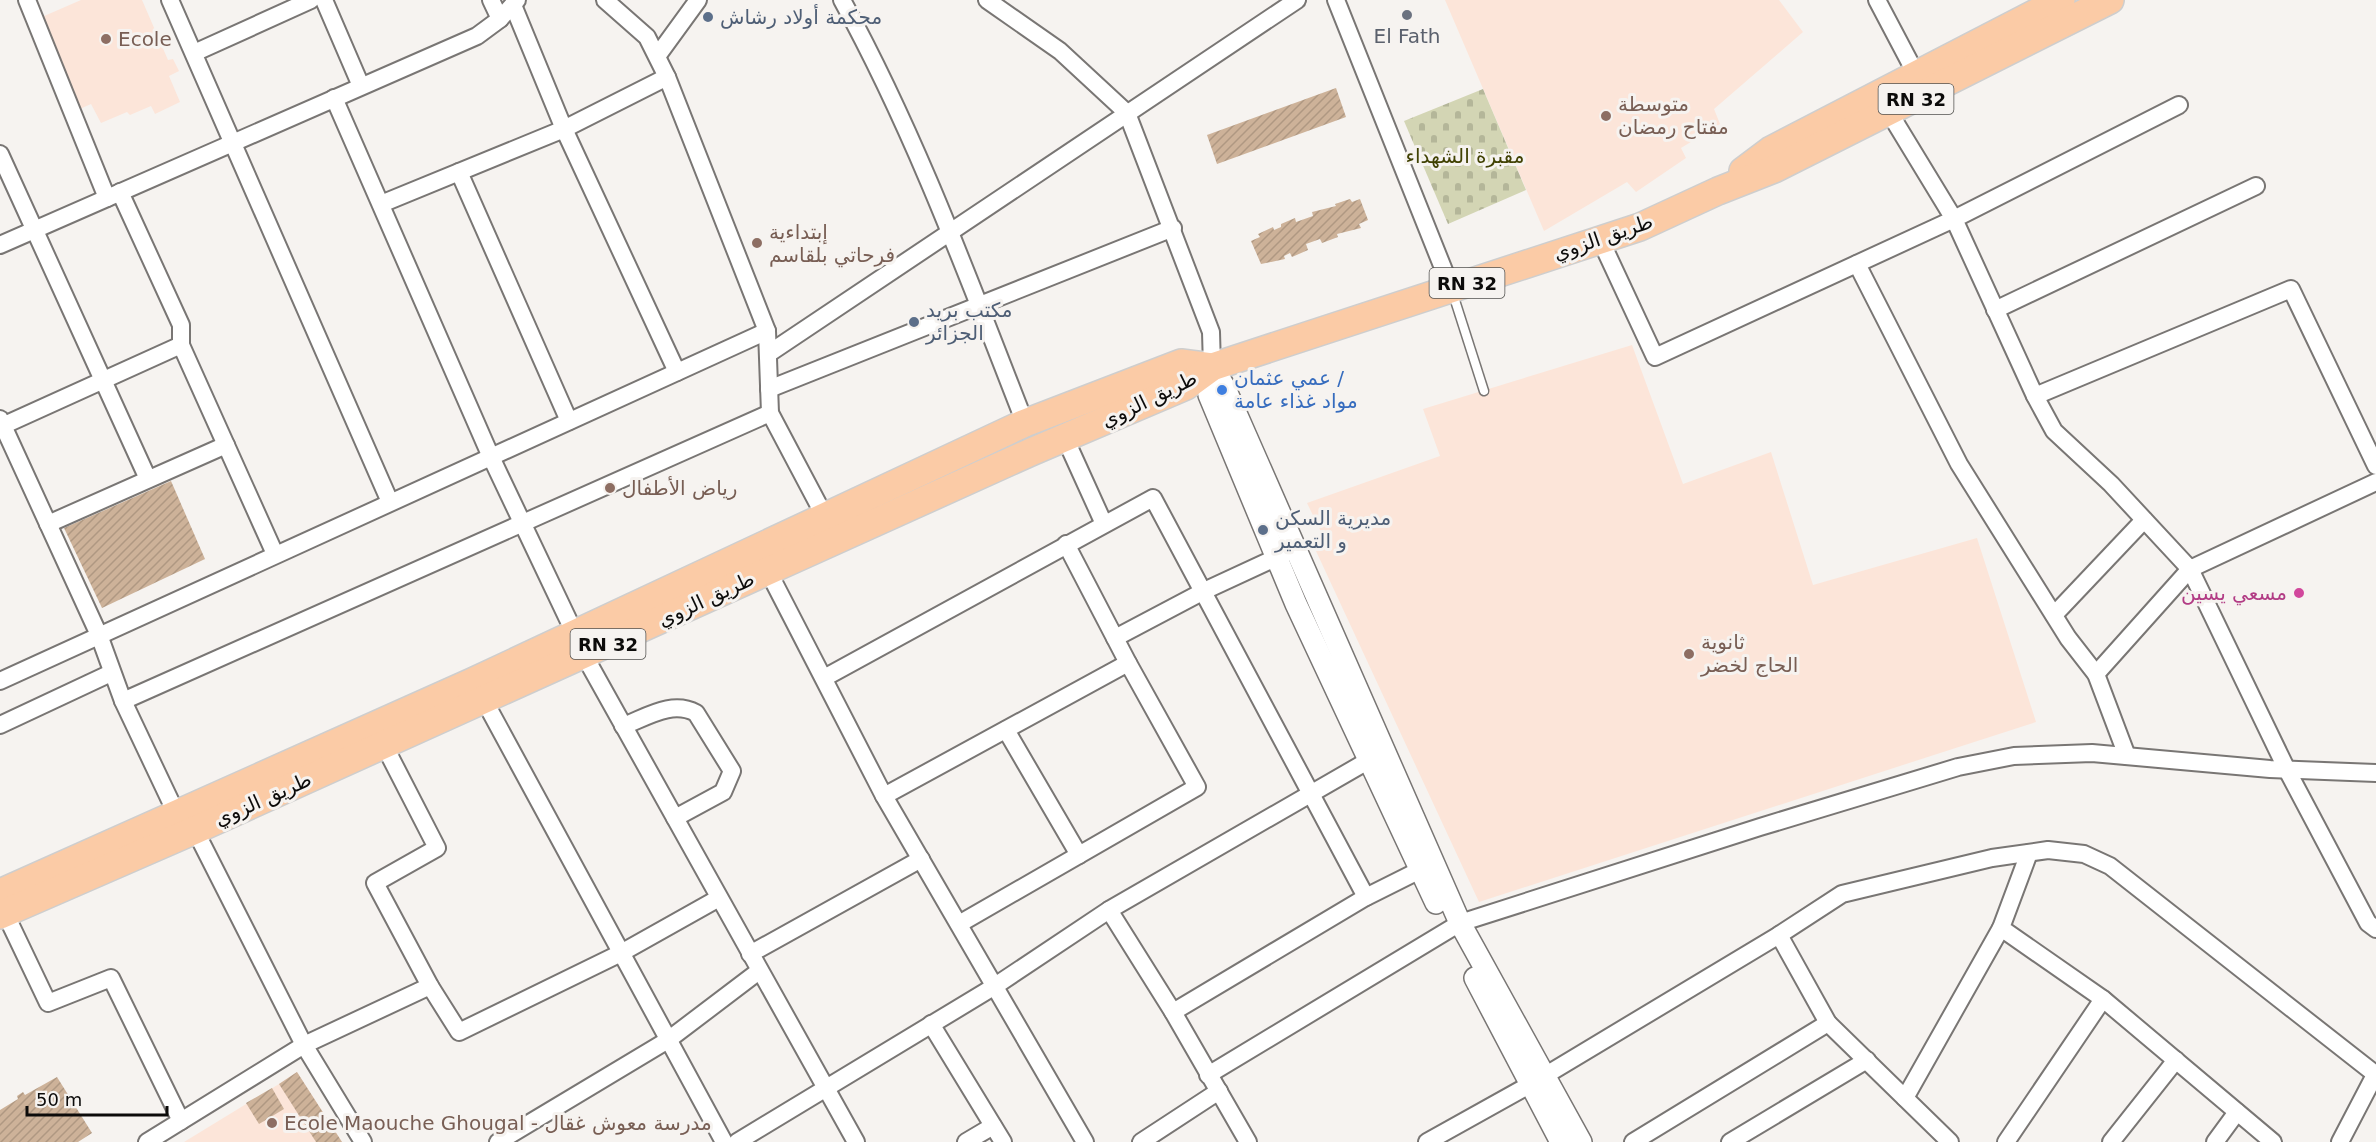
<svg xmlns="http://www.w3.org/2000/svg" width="2376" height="1142" font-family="'DejaVu Sans',Vazirmatn,sans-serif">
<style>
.education{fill:#fce5d9}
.cemetery{fill:url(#cemetery-stones)}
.building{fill:url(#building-hatch)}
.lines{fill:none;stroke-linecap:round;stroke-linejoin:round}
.service-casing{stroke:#797674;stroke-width:11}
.minor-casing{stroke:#797674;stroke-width:20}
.tertiary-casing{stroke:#797674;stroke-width:24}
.primary-casing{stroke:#cecece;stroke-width:30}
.service{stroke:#fff;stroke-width:8}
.minor{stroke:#fff;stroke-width:16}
.tertiary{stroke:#fff;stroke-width:21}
.primary{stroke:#fbcba6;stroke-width:27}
.worship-dot{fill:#6b7280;stroke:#f6f3f0;stroke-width:2}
.service-dot{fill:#5c6f8a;stroke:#f6f3f0;stroke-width:2}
.education-dot{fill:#8d6e63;stroke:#f6f3f0;stroke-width:2}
.shop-dot{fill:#3f7fe0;stroke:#f6f3f0;stroke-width:2}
.hotel-dot{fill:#d1479c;stroke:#f6f3f0;stroke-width:2}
.labels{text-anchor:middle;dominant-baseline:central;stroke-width:6;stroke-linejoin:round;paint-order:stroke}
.shield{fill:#f6f3f0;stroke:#52514f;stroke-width:1.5}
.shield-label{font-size:18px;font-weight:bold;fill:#0c0b0a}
.service-label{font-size:20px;fill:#4e5e75;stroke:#f6f3f0;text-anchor:start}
.worship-label{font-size:20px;fill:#5b616d;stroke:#f6f3f0}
.education-label{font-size:20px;fill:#785e54;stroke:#f6f3f0;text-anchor:start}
.park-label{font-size:20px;fill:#414204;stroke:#f6f3f0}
.street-label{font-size:20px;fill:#0c0b0a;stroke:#f6f3f0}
.shop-label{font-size:20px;fill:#366cbe;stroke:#f6f3f0;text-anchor:start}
.hotel-label{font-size:20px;fill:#b23c85;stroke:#f6f3f0;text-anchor:end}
</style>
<defs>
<pattern id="cemetery-stones" width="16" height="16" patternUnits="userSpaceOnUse" patternTransform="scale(1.5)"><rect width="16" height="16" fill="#d3d5b4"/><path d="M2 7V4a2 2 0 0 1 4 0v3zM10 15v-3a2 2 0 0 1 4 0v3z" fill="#b4b699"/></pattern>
<pattern id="building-hatch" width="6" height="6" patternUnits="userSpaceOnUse" patternTransform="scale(1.5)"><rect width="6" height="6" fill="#cdb299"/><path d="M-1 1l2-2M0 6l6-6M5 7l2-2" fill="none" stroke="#af9882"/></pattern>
</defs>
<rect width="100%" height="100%" fill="#f6f3f0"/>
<!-- education -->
<g class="education">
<path d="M81,0h61l26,60 5,-1 6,12 -10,5 11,26 -25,12 -4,-8 -21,9 -3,-3 -26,11 -10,-19 -18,8 -38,-92z"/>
<path d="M1445,0h334l24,32 -89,77 6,15 -39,24 5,10 -50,34 -9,-10 -83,49z"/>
<path d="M1632,345l51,139 88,-32 42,133 164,-47 59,184 -557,180 -163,-351 13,-3 -22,-45 133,-47 -17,-47z"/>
<path d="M297,1072l45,70h-158l95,-58z"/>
</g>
<!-- cemetery -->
<path class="cemetery" d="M1483,89l43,101 -78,34 -44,-103z"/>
<!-- building -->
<g class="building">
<path d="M1336,88l10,29 -129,47 -10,-29z"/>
<path d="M1350,199l2,3 8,-3 8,21 -9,4 2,4 -24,6 1,3 -16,6 -2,-4 -14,5 2,6 -16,7 -2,-4 -6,3 1,3 -24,5 -10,-23 9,-4 -2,-3 15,-7 1,3 7,-3v-3l14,-6 1,4 17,-6 -1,-4 24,-6 -1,-2z"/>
<path d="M171,481l34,78 -103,49 -38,-80z"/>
<path d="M297,1072l45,70h-26l-37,-58z"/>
<path d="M57,1077l35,56 -14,9h-78v-32l18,-11 -1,-3 6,-4 2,3z"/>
<path d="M272,1088l12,21 -25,15 -13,-21z"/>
</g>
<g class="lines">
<!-- service casing -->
<g class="service-casing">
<path id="service" d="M1452,291l32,100"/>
</g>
<!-- minor casing -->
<g class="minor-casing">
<g id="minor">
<path d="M27,0l80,198"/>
<path d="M170,0l220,502"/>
<path d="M324,0l37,86"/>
<path d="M491,0l9,19"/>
<path d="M605,0l42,37 20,40 100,254 3,82 55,104"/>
<path d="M842,0c74,135 127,280 183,423"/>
<path d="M987,0l73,51 67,62 84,219 1,35"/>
<path d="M1336,0l115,288"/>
<path d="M1877,0l39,74"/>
<path d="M513,5l51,124 113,243"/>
<path d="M194,53l117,-53"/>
<path d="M658,55l40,-55"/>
<path d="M334,98l157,359 84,177"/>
<path d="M2179,105l-225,114 81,177 19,35 57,53 79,85 186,-87"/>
<path d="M0,154l148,325"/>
<path d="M459,172l110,249"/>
<path d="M120,192l61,133v20l94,209"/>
<path d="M381,204l183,-75 103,-52"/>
<path d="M1600,239l55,118 299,-138 -70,-115"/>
<path d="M0,245l477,-209 23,-17 17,-19"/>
<path d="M1857,264l102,200 109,174 28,36 31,82"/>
<path d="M1995,310l261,-124"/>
<path d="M768,354l529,-354"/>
<path d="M769,389l404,-161"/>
<path d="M2035,396l256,-107 85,177"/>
<path d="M0,419l99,216 24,66 54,114 18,15 109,215 59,97"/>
<path d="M0,427l181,-82"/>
<path d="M1065,438l39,86"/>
<path d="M48,524l178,-79"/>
<path d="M768,571l116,225 201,346"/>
<path d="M2054,615l90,-95"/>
<path d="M1115,638l89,-47 82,-38"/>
<path d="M584,655l272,487"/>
<path d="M2096,674l94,-105 97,201 81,153 8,6"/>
<path d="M824,678l329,-180 213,399"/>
<path d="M0,681l767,-350"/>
<path d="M484,700l240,442"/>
<path d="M123,701l647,-288"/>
<path d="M0,725l111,-52"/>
<path d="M623,726c24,-9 49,-26 73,-13l36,58 -9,21 -48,26"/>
<path d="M1006,730l73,125"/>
<path d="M384,745l53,103 -62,35 55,103 29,46 162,-79 98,-55"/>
<path d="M884,796l244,-133"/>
<path d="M2029,853l-28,75 102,71 170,143"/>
<path d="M1109,910l64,102 75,130"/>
<path d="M5,913l43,90 63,-25 70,143"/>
<path d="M959,924l238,-137 -69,-124 -62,-119"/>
<path d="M1779,935l49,88 122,119"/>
<path d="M750,954l171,-95"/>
<path d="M1173,1012l193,-115 64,-32"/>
<path d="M931,1024l72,118"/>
<path d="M1208,1075l252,-152 300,-96 198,-60 56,-11 78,-3 178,16 106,4"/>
<path d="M1905,1098l96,-170"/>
<path d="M147,1142l157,-97 126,-59"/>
<path d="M498,1142l170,-102 91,-69"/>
<path d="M737,1142l258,-156 114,-76 269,-155"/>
<path d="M966,1142l27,-16"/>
<path d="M1141,1142l78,-51"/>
<path d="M1427,1142l104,-58 248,-149 63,-41 150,-36 56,-8 36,4 26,12 265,208"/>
<path d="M1633,1142l195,-119"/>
<path d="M1730,1142l137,-82"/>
<path d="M2006,1142l97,-143"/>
<path d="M2111,1142l65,-82"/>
<path d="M2215,1142l22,-30"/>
<path d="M2340,1142l36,-69"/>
</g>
</g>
<!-- tertiary casing -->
<g class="tertiary-casing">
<g id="tertiary">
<path d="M1212,367l12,19 236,537 121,219"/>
<path d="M1212,367l-3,28 87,209 140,299"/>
<path d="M1475,978l86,164"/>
</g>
</g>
<!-- primary casing -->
<g class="primary-casing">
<g id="primary">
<path d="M1743,171l28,-21 290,-150"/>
<path d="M0,893l472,-211 553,-259 156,-60 31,4"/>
<path d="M0,915l195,-85 836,-378 155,-66 26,-19 428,-140 78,-36 56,-22 336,-169"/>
</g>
</g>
<!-- service -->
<use href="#service" class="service"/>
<!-- minor -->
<use href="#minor" class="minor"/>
<!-- tertiary -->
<use href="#tertiary" class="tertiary"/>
<!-- primary -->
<use href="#primary" class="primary"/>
</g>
<!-- markers -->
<circle class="worship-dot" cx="1407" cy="15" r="6"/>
<g class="service-dot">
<circle cx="708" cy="17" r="6"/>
<circle cx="914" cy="322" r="6"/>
<circle cx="1263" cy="530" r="6"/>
</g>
<g class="education-dot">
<circle cx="106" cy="39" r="6"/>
<circle cx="1606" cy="116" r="6"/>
<circle cx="757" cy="243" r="6"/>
<circle cx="610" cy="488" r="6"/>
<circle cx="1689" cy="654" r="6"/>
<circle cx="272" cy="1123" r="6"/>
</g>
<circle class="shop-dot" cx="1222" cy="390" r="6"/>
<circle class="hotel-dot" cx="2299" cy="593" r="6"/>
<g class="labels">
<!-- shield labels -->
<g class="shield">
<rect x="1878.5" y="84" width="75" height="30" rx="4.5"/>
<rect x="1429.5" y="268" width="75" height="30" rx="4.5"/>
<rect x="570.5" y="629" width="75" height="30" rx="4.5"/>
</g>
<g class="shield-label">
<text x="1916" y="99">RN 32</text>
<text x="1467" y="283">RN 32</text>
<text x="608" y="644">RN 32</text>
</g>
<!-- service labels -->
<g class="service-label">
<text x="720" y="17">محكمة أولاد رشاش</text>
<text x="926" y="310">مكتب بريد<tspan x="926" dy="23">الجزائر</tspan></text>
<text x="1275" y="518">مديرية السكن<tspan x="1275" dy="23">و التعمير</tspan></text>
</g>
<!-- worship labels -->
<g class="worship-label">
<text x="1407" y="36">El Fath</text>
</g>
<!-- education labels -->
<g class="education-label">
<text x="118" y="39">Ecole</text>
<text x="1618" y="104">متوسطة<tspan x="1618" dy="23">مفتاح رمضان</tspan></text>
<text x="769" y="232">إبتداءية<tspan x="769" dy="23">فرحاتي بلقاسم</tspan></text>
<text x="622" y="488">رياض الأطفال</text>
<text x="1701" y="642">ثانوية<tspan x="1701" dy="23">الحاج لخضر</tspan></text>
<text x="284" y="1123">Ecole Maouche Ghougal - مدرسة معوش غقال</text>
</g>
<!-- park labels -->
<g class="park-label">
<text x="1465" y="156">مقبرة الشهداء</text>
</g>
<!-- street labels -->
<g class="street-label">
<text transform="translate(1603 237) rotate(-19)">طريق الزوي</text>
<text transform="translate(1149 399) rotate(-26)">طريق الزوي</text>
<text transform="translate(706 599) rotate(-25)">طريق الزوي</text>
<text transform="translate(263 799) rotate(-24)">طريق الزوي</text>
</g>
<!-- shop labels -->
<g class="shop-label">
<text x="1234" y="378">عمي عثمان /<tspan x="1234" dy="23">مواد غذاء عامة</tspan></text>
</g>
<!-- hotel labels -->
<g class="hotel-label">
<text x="2287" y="593">مسعي يسين</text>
</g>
</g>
<!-- scale -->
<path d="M27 1106v9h140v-9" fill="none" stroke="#0c0b0a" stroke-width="3"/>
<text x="36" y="1106" font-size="18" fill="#0c0b0a" stroke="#f6f3f0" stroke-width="4.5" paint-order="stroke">50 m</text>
</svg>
